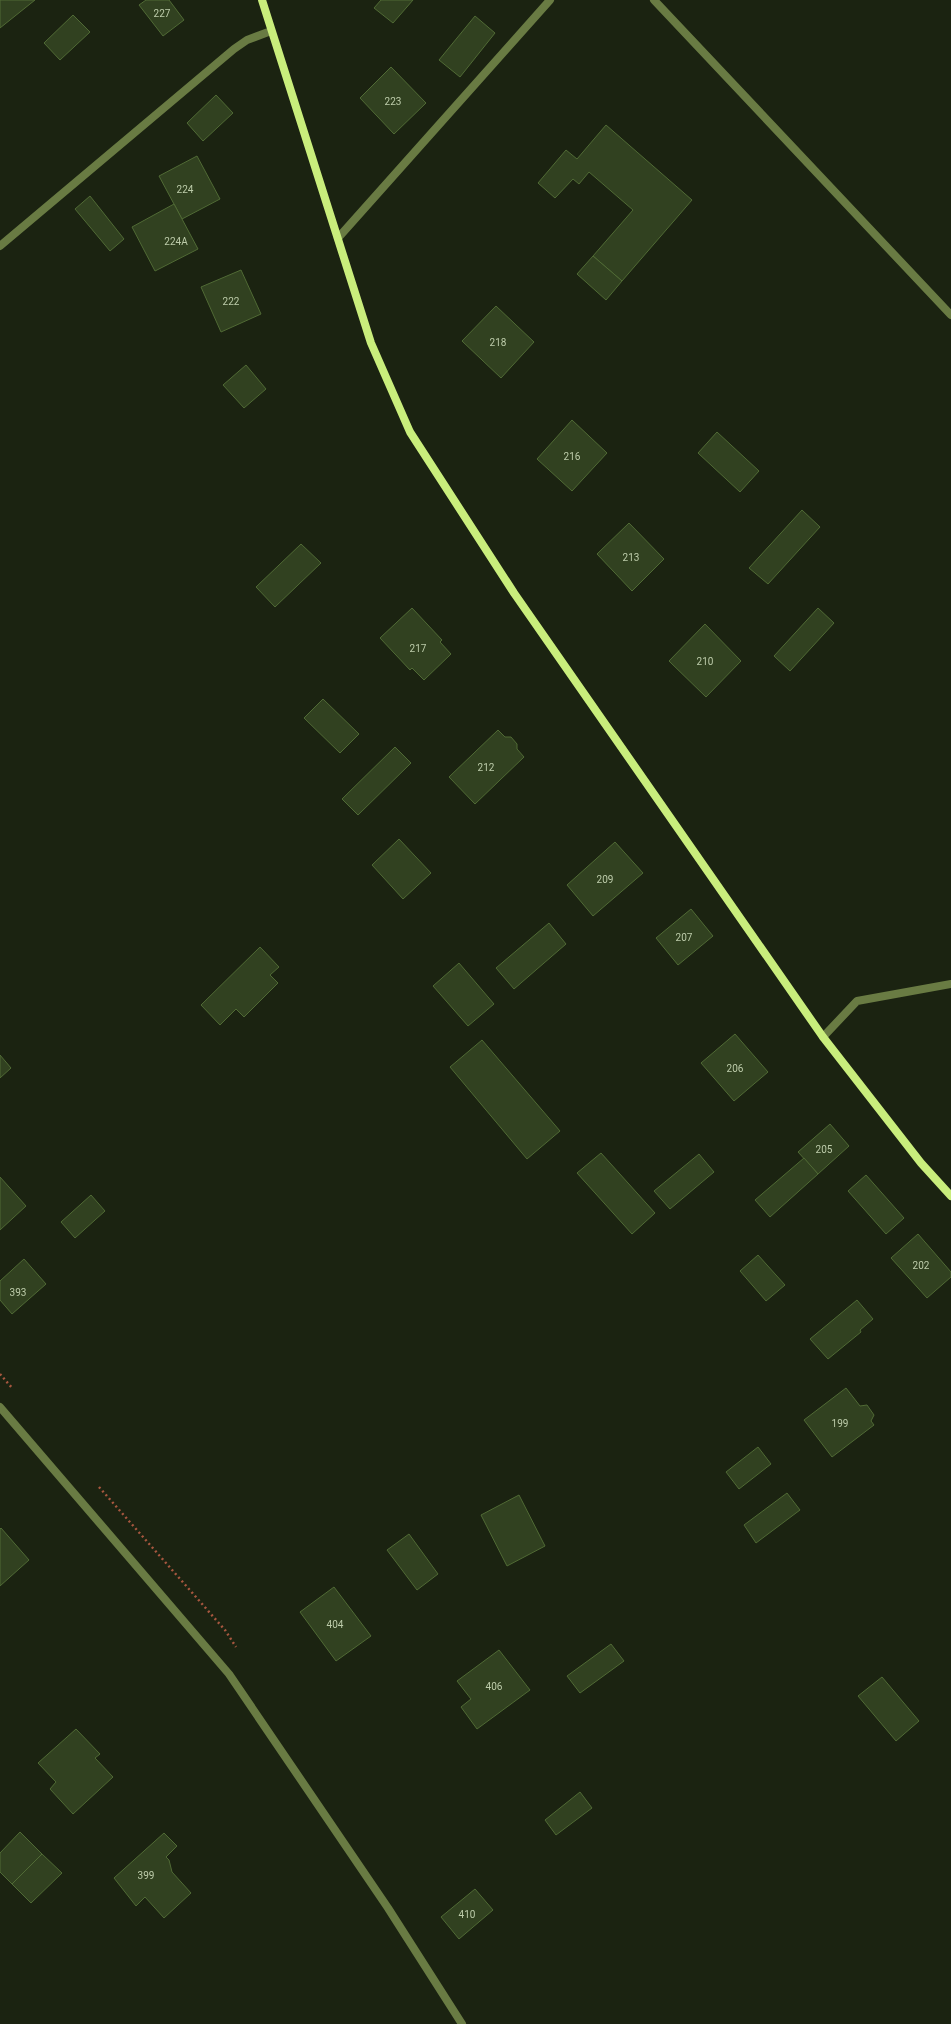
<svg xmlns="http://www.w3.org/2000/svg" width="951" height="2024" font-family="Roboto,sans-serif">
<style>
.building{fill:#314120;stroke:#506a35}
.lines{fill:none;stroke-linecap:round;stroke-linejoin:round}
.path{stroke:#a7573f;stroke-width:2.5;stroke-dasharray:2 3;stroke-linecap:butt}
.lane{stroke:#697b43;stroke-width:8}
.street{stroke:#697b43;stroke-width:8}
.secondary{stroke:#c9ed7c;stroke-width:8}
.labels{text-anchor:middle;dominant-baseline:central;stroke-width:4;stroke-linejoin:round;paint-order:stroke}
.number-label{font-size:10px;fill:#bdccaa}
</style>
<rect width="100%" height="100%" fill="#1b2311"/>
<!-- building -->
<g class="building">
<path d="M0,0h35l-35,28z"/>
<path d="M146,0h23l15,20 -21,16 -24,-31z"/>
<path d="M381,0h32l-20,23 -19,-15z"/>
<path d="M73,15l17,17 -30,28 -16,-17z"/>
<path d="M475,16l20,17 -35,44 -21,-17z"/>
<path d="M391,67l35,36 -32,31 -34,-36z"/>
<path d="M216,95l17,18 -30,28 -16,-18z"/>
<path d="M606,125l86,75 -70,81 -29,-25 40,-46 -44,-38 -10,12 -6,-5 -18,19 -17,-15 28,-33 11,9z"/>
<path d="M197,156l23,43 -38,20 -23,-43z"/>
<path d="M90,196l34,43 -14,12 -35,-42z"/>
<path d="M174,204l24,45 -43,22 -23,-44z"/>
<path d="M593,256l29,25 -16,19 -29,-26z"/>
<path d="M241,270l20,44 -40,18 -20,-45z"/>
<path d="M496,306l38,36 -33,36 -39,-37z"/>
<path d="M246,365l20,24 -22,19 -21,-23z"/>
<path d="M572,420l35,33 -35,38 -35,-32z"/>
<path d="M717,432l42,39 -19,21 -42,-39z"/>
<path d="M802,510l18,17 -52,57 -19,-16z"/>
<path d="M629,523l35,36 -32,32 -35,-37z"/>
<path d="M301,544l20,19 -46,44 -19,-20z"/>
<path d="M412,608l30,32 -2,2 11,12 -27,26 -12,-12 -2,2 -30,-32z"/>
<path d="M818,608l16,15 -44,48 -16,-15z"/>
<path d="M705,624l36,37 -35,36 -37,-36z"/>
<path d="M323,699l36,35 -19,19 -36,-35z"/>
<path d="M498,730l7,7h6l6,7v5l7,8 -49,47 -26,-27z"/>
<path d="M395,747l16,16 -53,52 -16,-16z"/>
<path d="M399,839l32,34 -28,26 -31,-34z"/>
<path d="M615,842l28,31 -50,43 -26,-31z"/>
<path d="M691,909l22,27 -35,29 -22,-27z"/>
<path d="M549,923l17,21 -52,45 -18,-21z"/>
<path d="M260,947l19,20 -9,8 8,8 -34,34 -8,-8 -16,16 -19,-20z"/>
<path d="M459,963l35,41 -26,22 -35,-40z"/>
<path d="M735,1034l33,38 -34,29 -33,-38z"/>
<path d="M482,1040l78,91 -33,28 -77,-92z"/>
<path d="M0,1055l11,13 -11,10z"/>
<path d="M830,1124l19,22 -31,28 -20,-22z"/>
<path d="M601,1153l54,60 -23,21 -55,-61z"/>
<path d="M699,1154l15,18 -44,37 -16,-18z"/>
<path d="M804,1158l14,16 -48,43 -15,-17z"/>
<path d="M866,1175l38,43 -18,16 -38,-43z"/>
<path d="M0,1177l26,29 -26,24z"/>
<path d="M91,1195l14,16 -30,27 -14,-16z"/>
<path d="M918,1234l33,38v5l-24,21 -36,-40z"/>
<path d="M758,1255l27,30 -19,16 -26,-30z"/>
<path d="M24,1259l22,25 -34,30 -12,-14v-19z"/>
<path d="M857,1300l16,19 -13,11 1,2 -33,27 -18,-20z"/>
<path d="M846,1388l14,18 7,-1 7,10 -3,6 3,4 -42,32 -28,-37z"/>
<path d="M758,1447l13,17 -32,25 -13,-17z"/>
<path d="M787,1493l13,17 -44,33 -12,-18z"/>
<path d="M519,1495l26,51 -38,20 -26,-51z"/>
<path d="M1,1528l28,32 -29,26v-57z"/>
<path d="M409,1534l29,40 -21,16 -30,-40z"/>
<path d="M334,1587l37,49 -35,25 -36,-49z"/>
<path d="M611,1644l13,17 -44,32 -13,-17z"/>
<path d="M499,1650l31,40 -53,39 -16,-22 10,-8 -14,-18z"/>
<path d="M882,1677l37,44 -23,20 -38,-45z"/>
<path d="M76,1729l24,25 -5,4 18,19 -40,37 -23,-25 6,-7 -18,-19z"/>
<path d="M580,1792l12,16 -36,27 -11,-15z"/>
<path d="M20,1832l22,22 -30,30 -12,-12v-19z"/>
<path d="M164,1833l13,13 -11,11 3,3 3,12 19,21 -27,25 -19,-21 -9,9 -22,-28z"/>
<path d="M42,1854l20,19 -31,30 -19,-19z"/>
<path d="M475,1889l18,21 -34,29 -18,-22z"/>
</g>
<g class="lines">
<!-- path -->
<g class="path">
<path d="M0,1374l13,15"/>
<path d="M99,1487l126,143 11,17"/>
</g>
<!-- lane -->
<path class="lane" d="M823,1037l34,-36 94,-17"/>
<!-- street -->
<g class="street">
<path d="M654,0l297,315"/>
<path d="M338,238l212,-238"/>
<path d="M0,246l234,-197 13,-9 24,-9"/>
<path d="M0,1407l229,267 159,234 74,116"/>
</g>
<!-- secondary -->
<path class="secondary" d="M262,0l109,343 39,89 104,161 309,444 98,126 30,33"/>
</g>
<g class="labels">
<!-- number labels -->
<g class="number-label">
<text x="162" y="13">227</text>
<text x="393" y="101">223</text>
<text x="185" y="189">224</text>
<text x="176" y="241">224A</text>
<text x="231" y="301">222</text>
<text x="498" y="342">218</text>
<text x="572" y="456">216</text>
<text x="631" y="557">213</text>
<text x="418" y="648">217</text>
<text x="705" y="661">210</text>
<text x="486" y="767">212</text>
<text x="605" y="879">209</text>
<text x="684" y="937">207</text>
<text x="735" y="1068">206</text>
<text x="824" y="1149">205</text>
<text x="921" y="1265">202</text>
<text x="18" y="1292">393</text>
<text x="840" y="1423">199</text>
<text x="335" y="1624">404</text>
<text x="494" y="1686">406</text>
<text x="146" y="1875">399</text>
<text x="467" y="1914">410</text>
</g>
</g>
</svg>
